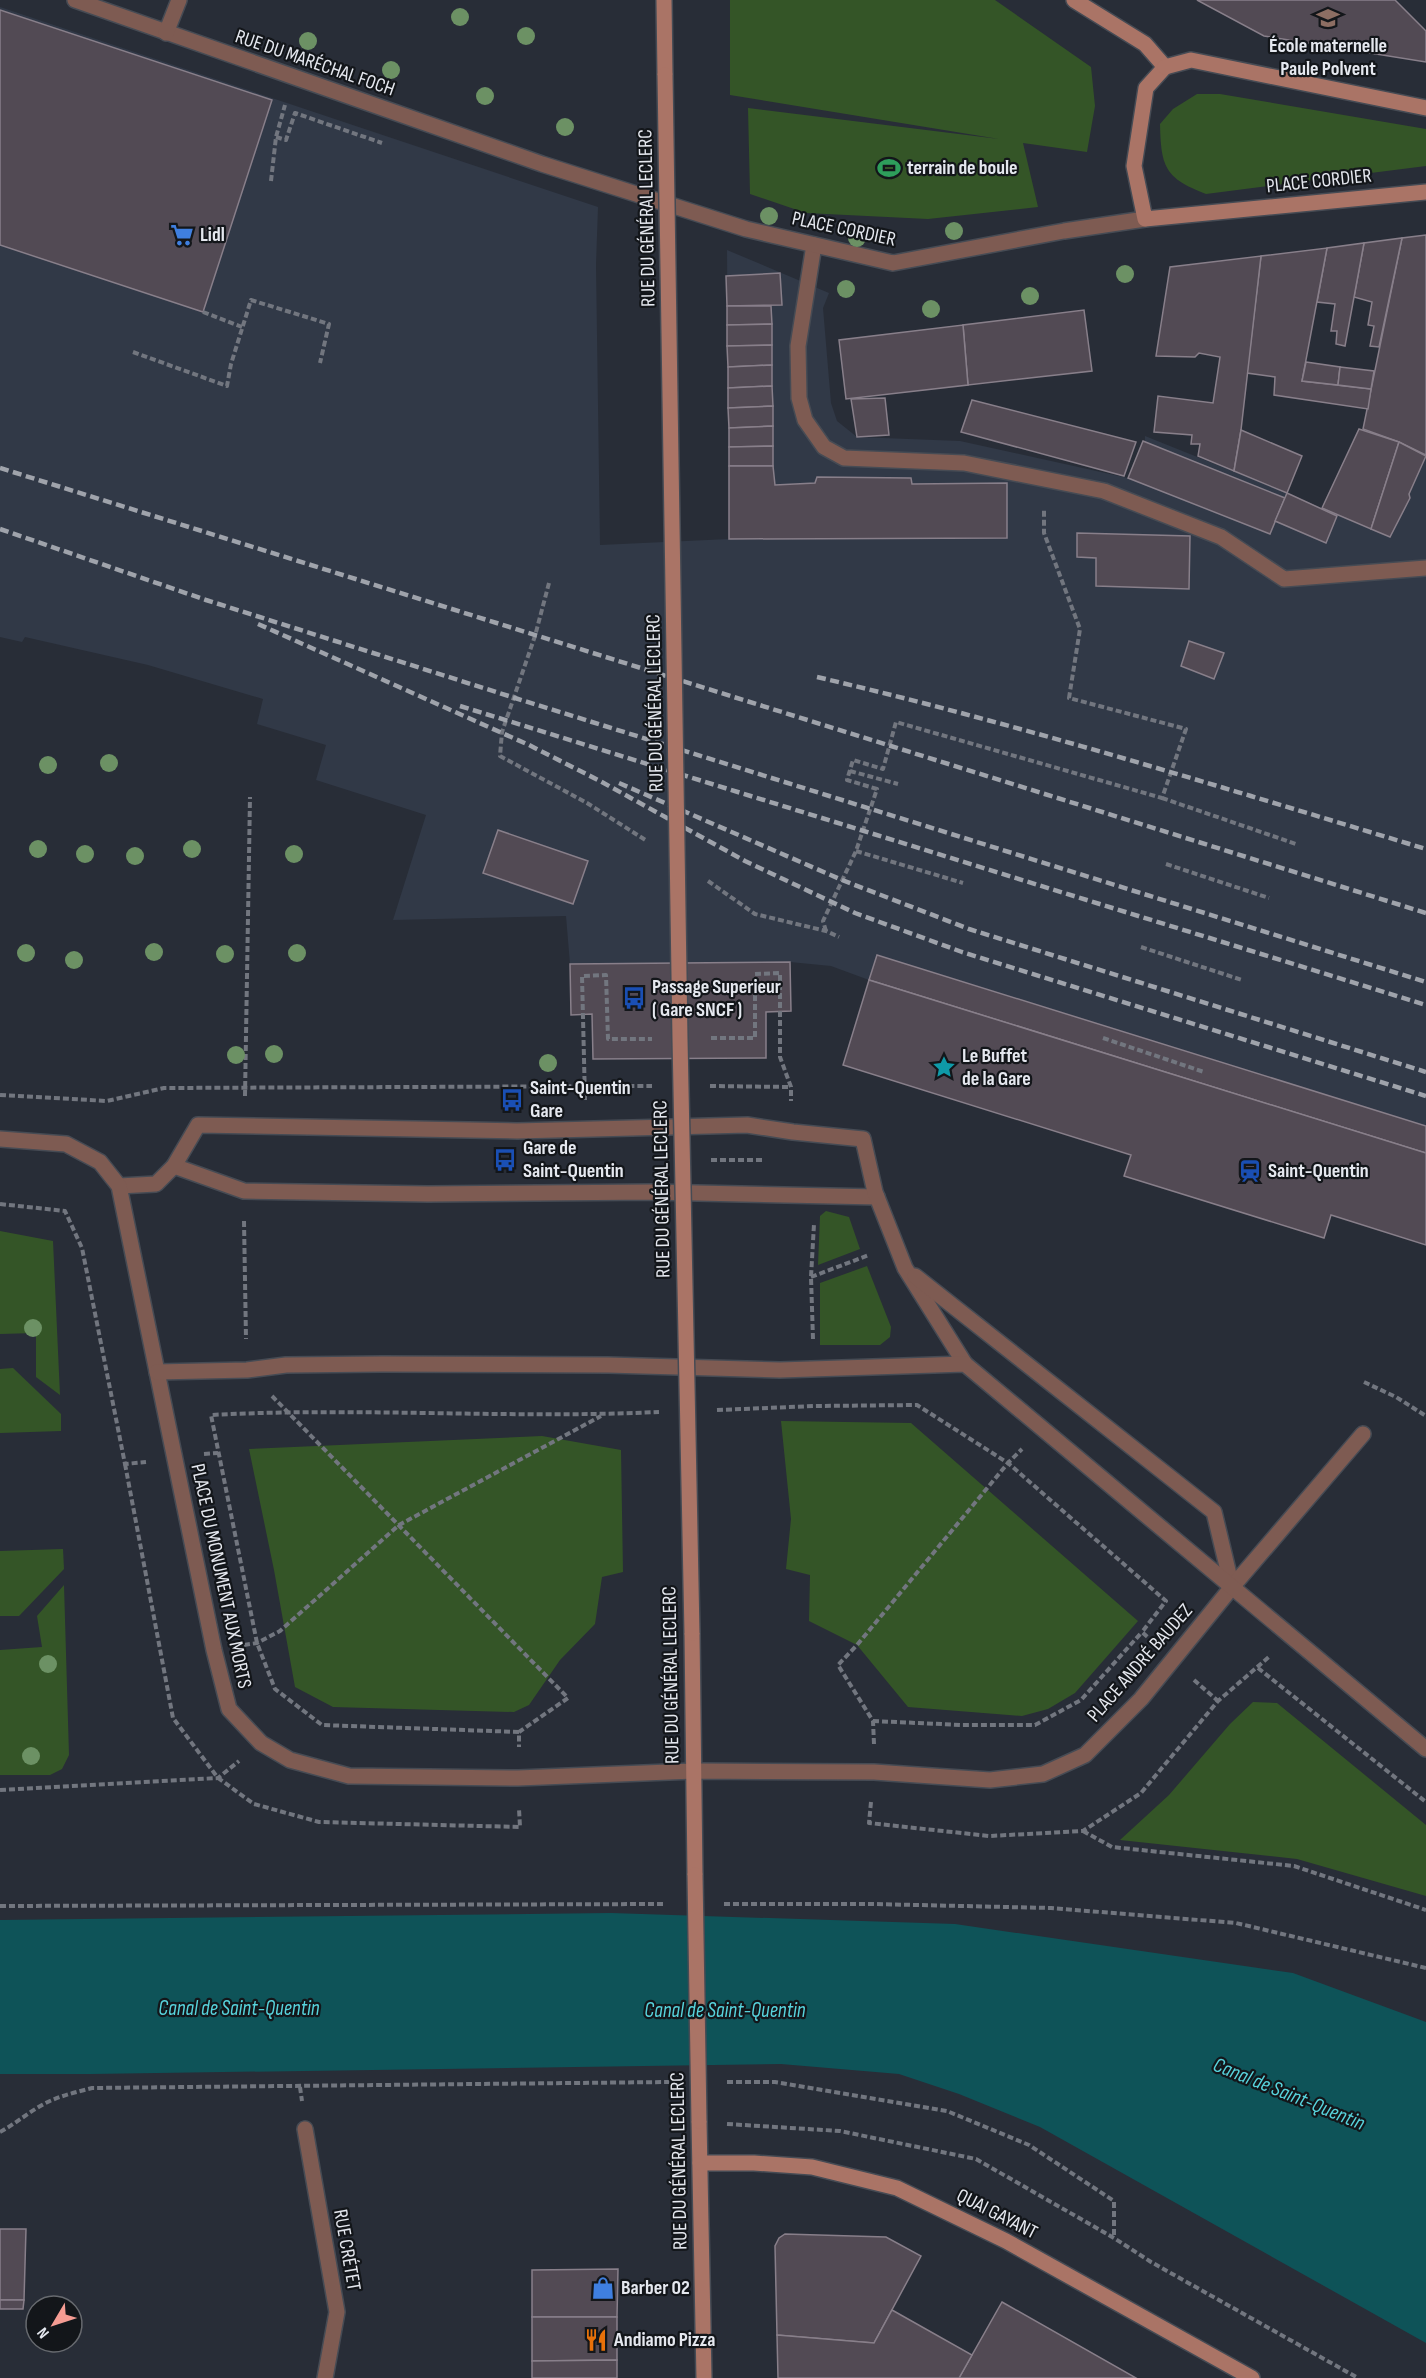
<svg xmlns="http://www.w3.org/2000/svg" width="1426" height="2378" font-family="'Sofia Sans Condensed',sans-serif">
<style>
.built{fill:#313947}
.green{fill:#345527}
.water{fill:#0e5358}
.building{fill:#524a54;stroke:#887f8a;stroke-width:1.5}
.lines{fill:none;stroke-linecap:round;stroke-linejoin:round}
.lane-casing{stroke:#464b54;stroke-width:18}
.street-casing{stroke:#464b54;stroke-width:18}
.secondary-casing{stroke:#464b54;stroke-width:18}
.path{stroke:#72767f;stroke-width:4;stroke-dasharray:6 3;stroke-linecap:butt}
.lane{stroke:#7e5b52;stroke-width:15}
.street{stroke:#7e5b52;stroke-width:15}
.secondary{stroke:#aa7466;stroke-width:15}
.rail{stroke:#9fa3ab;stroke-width:4.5;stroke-dasharray:9 4.5;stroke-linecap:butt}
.secondary-bridge-casing{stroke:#464b54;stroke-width:18;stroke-linecap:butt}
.secondary-bridge{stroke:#aa7466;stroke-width:15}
.tree{fill:#6c9164}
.labels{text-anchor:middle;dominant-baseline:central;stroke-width:4.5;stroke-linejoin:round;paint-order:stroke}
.poi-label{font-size:20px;font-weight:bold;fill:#e5e8ef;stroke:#13161a;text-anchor:start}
.street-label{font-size:20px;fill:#e5e8ef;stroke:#13161a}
.water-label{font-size:21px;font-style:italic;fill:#57d3dc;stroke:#13161a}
</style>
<rect width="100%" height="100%" fill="#282d37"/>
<!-- built -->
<path class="built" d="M0,7l598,200 -2,58 4,280 129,-6 -2,-289 102,43 -6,15 8,95 6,18 20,16 103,4 168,37 15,-37h2v-5l142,57 83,36 29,-87 27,13v671l-549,-171 -8,25 -38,-14 -41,-4 -220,2 -4,-48 -173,4 33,-105 -110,-35 10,-35 -69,-21 6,-25 -115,-34 -123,-28 -3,5 -22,-5z"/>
<!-- green -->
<g class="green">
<path d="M730,0h265l96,67 4,39 -8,46 -64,-9 15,64 -110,12 -122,-6 -56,-19 -2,-86 251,31 -269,-44z"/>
<path d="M1197,94h23l206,35v37l-220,28c-42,-16 -45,-28 -46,-70l13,-15z"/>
<path d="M826,1211l23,6 11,32 -42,16 2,-49z"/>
<path d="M0,1231l53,10 7,154 -24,-18v-44l-36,1z"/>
<path d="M867,1266l24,61 -1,10 -10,8h-60v-62z"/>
<path d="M13,1368l48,46v17l-61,2v-64z"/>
<path d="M781,1421l130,2 227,198 -63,72 -27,16 -26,7 -114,-9 -51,-62 -48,-24 1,-46 -24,-6 5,-50z"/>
<path d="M542,1436l79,14 2,122 -21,5 -7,47 -35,36 -31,45 -15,7 -181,-5 -38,-20 -21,-117 -25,-121z"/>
<path d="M63,1549l1,20 -45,47h-19v-65z"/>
<path d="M64,1585l5,170 -7,14 -12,6h-50v-125l42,-3 -5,-31z"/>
<path d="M1253,1702l24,1 149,122v71l-129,-37 -177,-19 49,-45 61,-71z"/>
</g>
<!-- water -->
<path class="water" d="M611,1913l344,11 338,49 133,49v321l-386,-216 -81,-33 -60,-20 -118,-10 -690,10h-91v-154z"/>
<!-- building -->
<g class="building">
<path d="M1197,0h198l31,31v31l-162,-26z"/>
<path d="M0,10l272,90 -69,212 -203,-67z"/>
<path d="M1426,235v220l-27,-13 -36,-13 39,-191z"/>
<path d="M1402,238l-23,109 -9,-1 4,-20 -6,-1 4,-23 -18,-5 10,-54z"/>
<path d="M1364,243l-19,103 -9,-2 1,-13h-6l4,-27 -18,-2 10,-54z"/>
<path d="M1327,248l-25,133 69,8 -3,20 -94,-14 1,-18 -28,-4 14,-117z"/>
<path d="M1261,256l-20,174 -7,41 -36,-15 2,-12h-9l1,-9 -38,-3 4,-36 55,7 7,-46 -21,-4 -4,4 -39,-1 14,-89z"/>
<path d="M780,273l2,32 -55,1 -1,-30z"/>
<path d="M727,306h44l1,18 -45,1z"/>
<path d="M1084,310l8,61 -124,14 -5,-60z"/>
<path d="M772,324v21l-45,1v-21z"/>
<path d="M963,325l5,60 -122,14 -7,-59z"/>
<path d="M772,345v20l-44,2 -1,-21z"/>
<path d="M1306,362l34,5 -2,18 -36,-4z"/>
<path d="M772,365v21l-44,2v-21z"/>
<path d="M1340,367l34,4 -3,18 -33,-4z"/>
<path d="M772,386l1,20 -45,2v-20z"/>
<path d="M885,398l4,37 -32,2 -6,-38z"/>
<path d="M972,400l164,42 -12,34 -163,-44z"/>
<path d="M773,406v20l-44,2 -1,-20z"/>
<path d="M773,426v20l-44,1v-19z"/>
<path d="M1359,429l40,13 -28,87 -49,-21z"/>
<path d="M1241,430l61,26 -15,37 -53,-22z"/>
<path d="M1143,441l142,57 -15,36 -142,-56z"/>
<path d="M1399,442l27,14 -17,38 1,4 -20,39 -19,-8z"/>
<path d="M773,446v20h-44v-19z"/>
<path d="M729,466h44l2,19 40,-2 2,-6 94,1 1,6 95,-1v55l-278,1z"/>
<path d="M1287,493l50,23 -11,27 -51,-22z"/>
<path d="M1077,533l113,3 -1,53 -93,-3v-28l-19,-1z"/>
<path d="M1189,641l35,12 -10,26 -33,-13z"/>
<path d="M498,830l90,31 -15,43 -90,-31z"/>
<path d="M877,955l549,171v27l-557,-173z"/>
<path d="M790,962l1,49 -25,1v46l-173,1 -1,-45 -21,1 -1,-51z"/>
<path d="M869,980l557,173v92l-95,-30 -7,23 -200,-62 7,-21 -288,-90z"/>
<path d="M0,2229h26l-2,71h-24z"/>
<path d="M785,2234l101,3 35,19 -47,87 -97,-8 -2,-89 4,-8z"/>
<path d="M618,2269l-1,48h-85v-47z"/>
<path d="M0,2300h24l-1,9h-23z"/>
<path d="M1002,2302l134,76h-177z"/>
<path d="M892,2310l80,45 -13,23h-181l-1,-43 97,8z"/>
<path d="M532,2317h85v43l-85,1z"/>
<path d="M617,2360v18h-85v-17z"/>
</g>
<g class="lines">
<!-- lane casing -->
<g class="lane-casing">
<g id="lane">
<path d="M814,245l-16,101 1,52 6,22 19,27 20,11 120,5 140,28 117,46 63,42 142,-11"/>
<path d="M174,1166l70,25 184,3 225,-2 224,5"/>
<path d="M119,1186l37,-2 18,-18 24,-41 319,6 230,-6 46,7 70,7 12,53 30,76 60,96"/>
<path d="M915,1276l299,236 18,75"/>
</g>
</g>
<!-- street casing -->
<g class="street-casing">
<g id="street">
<path d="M75,0l467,164 204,65 147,34 171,-32 81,-12"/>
<path d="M166,33l13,-33"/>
<path d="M0,1139l66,5 34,18 19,24 95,464 15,59 32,34 29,17 59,16 169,2 176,-7 180,1 116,8 53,-6 42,-19 56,-56 91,-112 131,-153"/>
<path d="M157,1372l90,-2 39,-5 96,-1 226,1 172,5 185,-6 461,385"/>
<path d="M305,2129l32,183 -12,66"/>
</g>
</g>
<!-- secondary casing -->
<g class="secondary-casing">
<g id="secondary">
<path d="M664,0l1,75"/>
<path d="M1074,0l71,44 20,23"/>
<path d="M1165,67l-19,21 -12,78 11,53 281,-27"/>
<path d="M1165,67l26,-7 235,48"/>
<path d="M692,1633l3,242"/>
<path d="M699,2121l5,257"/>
<path d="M700,2163h54l58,4 85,21 109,53 246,137"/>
</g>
</g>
<!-- path -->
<g class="path">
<path d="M276,137l10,3 9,-27 87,30"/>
<path d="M271,181l5,-44 9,-32"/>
<path d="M203,312l39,15"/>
<path d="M133,352l94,34 4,-22 20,-64 78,24 -9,39"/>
<path d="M549,583l-14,53 -33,96 -2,24 87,47 60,38"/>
<path d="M850,771l48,13"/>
<path d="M1162,798l134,46"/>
<path d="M856,851l107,32"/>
<path d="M1166,864l103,34"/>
<path d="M708,881l47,33 71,17 13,6"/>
<path d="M826,931l-3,-10 33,-70 21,-62 -30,-9 6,-20 30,9 13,-47 266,76 24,-69 -117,-31 11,-69 -36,-96v-24"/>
<path d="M1141,947l101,33"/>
<path d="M711,1038h44v-64l25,-1v84l11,30v14"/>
<path d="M1103,1038l101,34"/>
<path d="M710,1086l81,1"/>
<path d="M0,1095l107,6 57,-13 488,-2"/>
<path d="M245,1096l5,-299"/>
<path d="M585,1100l-3,-124 24,-1 2,64h44"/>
<path d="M711,1160h52"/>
<path d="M0,1204l65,7 17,37 43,216 21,-2"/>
<path d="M244,1221l2,118"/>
<path d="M811,1277l58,-22"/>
<path d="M813,1339l-2,-62 3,-53"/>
<path d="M1364,1382l32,15 30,19"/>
<path d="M272,1396l296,302 -49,34v15"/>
<path d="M717,1410l97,-4 103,-1 91,58 158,138 -24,31 9,8"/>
<path d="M204,1454l14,-1"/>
<path d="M125,1464l48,254 45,60 36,26 65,18 201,5 -1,-18"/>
<path d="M244,1645l13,-2 23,-12 119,-106 202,-109"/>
<path d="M1258,1668l168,134"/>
<path d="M1194,1680l24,21"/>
<path d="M873,1721l89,4h73l46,-25 61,-68"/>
<path d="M519,1732l-197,-7 -47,-36 -18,-46 -46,-228c149,-8 298,4 448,-3"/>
<path d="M874,1744l-1,-23 -35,-56 19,-20 151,-182 14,-14"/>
<path d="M0,1790l218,-12 21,-17"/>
<path d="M871,1802l-2,21 120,13 94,-5 58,-38 77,-92 52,-45"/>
<path d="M1083,1831l29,16 182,19 132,44"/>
<path d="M724,1904h148l179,4 185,15 190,45"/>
<path d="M0,1906l665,-2"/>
<path d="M727,2082h48l172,29 82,34 85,56v37"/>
<path d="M300,2087l2,14"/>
<path d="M727,2124l113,7 136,28 138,79 37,24 207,116"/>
<path d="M0,2132c13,-7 24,-16 37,-24 17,-11 36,-15 55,-20l577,-6"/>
</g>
<!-- lane -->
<use href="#lane" class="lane"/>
<!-- street -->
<use href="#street" class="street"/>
<!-- secondary -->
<use href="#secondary" class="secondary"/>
<!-- rail -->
<g class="rail">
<path d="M0,468l1426,445"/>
<path d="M0,529l206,71 309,98 911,284"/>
<path d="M258,624l271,121 71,36 145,80 110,52 107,39 464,144"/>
<path d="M817,677c206,48 407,111 609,172"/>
<path d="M460,706l966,299"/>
<path d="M619,783l223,97 127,49 457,143"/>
</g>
<!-- secondary-bridge casing -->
<g class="secondary-bridge-casing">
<g id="secondary-bridge">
<path d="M665,75l15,964 12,594"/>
<path d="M695,1875l4,246"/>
</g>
</g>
<!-- secondary-bridge -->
<use href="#secondary-bridge" class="secondary-bridge"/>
</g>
<!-- trees -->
<g class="tree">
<circle cx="460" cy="17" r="9"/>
<circle cx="526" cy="36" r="9"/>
<circle cx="308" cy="41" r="9"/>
<circle cx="391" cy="70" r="9"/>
<circle cx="485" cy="96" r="9"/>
<circle cx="565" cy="127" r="9"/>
<circle cx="769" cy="216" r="9"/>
<circle cx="954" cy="231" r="9"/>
<circle cx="857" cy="238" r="9"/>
<circle cx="1125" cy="274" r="9"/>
<circle cx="846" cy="289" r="9"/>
<circle cx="1030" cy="296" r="9"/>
<circle cx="931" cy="309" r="9"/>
<circle cx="109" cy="763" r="9"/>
<circle cx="48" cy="765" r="9"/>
<circle cx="38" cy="849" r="9"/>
<circle cx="192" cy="849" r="9"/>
<circle cx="85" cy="854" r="9"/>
<circle cx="294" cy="854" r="9"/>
<circle cx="135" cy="856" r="9"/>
<circle cx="154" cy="952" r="9"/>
<circle cx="26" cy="953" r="9"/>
<circle cx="297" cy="953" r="9"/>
<circle cx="225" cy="954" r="9"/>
<circle cx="74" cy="960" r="9"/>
<circle cx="274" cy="1054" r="9"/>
<circle cx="236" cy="1055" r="9"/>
<circle cx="548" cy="1063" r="9"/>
<circle cx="33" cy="1328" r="9"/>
<circle cx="48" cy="1664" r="9"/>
<circle cx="31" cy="1756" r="9"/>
</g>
<!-- icons -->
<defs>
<g id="school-bare" transform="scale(1.8)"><path d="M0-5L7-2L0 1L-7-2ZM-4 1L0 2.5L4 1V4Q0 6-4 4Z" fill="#8d6e63" stroke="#13161a" stroke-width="2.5" paint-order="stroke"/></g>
<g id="stadium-bare" transform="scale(1.8)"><path d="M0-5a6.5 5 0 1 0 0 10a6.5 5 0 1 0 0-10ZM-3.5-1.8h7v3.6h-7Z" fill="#2e9e5b" stroke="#13161a" stroke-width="2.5" paint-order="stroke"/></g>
<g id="supermarket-bare" transform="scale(1.8)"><path d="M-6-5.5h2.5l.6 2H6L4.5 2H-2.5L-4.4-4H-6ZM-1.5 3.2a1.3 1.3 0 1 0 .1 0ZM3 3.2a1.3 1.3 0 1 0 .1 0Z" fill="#3f7fe0" stroke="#13161a" stroke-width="2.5" paint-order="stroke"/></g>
<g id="bus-bare" transform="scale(1.8)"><path d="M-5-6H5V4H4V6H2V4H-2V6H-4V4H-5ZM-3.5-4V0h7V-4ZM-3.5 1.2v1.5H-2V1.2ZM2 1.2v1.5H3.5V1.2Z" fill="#1a4fb4" stroke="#13161a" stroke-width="2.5" paint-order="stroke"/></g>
<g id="sight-bare" transform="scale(1.8)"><path d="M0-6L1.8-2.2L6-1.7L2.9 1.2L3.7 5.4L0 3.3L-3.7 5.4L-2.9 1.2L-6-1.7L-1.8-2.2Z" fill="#0f9aa8" stroke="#13161a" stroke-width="2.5" paint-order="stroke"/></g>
<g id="station-bare" transform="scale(1.8)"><path d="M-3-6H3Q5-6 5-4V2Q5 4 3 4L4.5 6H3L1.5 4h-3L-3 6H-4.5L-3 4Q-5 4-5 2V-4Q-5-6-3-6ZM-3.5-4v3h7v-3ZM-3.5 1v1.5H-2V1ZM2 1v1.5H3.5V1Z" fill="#1a4fb4" stroke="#13161a" stroke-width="2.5" paint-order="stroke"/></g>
<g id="shop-bare" transform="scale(1.8)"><path d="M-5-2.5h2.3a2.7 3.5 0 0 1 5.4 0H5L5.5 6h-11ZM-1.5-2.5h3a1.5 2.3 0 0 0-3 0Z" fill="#3f7fe0" stroke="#13161a" stroke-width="2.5" paint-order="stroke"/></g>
<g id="restaurant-bare" transform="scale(1.8)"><path d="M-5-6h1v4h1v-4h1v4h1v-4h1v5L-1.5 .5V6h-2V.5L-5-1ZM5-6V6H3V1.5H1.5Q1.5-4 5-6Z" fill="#e8710a" stroke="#13161a" stroke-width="2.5" paint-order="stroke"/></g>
</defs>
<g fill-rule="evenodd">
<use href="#school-bare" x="1328" y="18"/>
<use href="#stadium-bare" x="889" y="168"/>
<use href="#supermarket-bare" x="182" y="235"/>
<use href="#bus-bare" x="634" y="998"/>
<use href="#sight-bare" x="944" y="1067"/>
<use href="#bus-bare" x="512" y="1100"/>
<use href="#bus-bare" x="505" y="1160"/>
<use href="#station-bare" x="1250" y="1171"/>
<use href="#shop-bare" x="603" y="2288"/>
<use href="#restaurant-bare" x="596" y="2340"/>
</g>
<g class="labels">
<!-- poi labels -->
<g class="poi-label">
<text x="1328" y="46" text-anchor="middle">École maternelle<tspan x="1328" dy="23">Paule Polvent</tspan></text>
<text x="907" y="168">terrain de boule</text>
<text x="200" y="235">Lidl</text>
<text x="652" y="987">Passage Superieur<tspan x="652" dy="23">( Gare SNCF )</tspan></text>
<text x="962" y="1056">Le Buffet<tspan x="962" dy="23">de la Gare</tspan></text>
<text x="530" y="1088">Saint-Quentin<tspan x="530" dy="23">Gare</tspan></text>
<text x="523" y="1148">Gare de<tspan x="523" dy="23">Saint-Quentin</tspan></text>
<text x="1268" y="1171">Saint-Quentin</text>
<text x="621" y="2288">Barber 02</text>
<text x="614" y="2340">Andiamo Pizza</text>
</g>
<!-- street labels -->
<g class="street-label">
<text transform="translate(315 63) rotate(19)">RUE DU MARÉCHAL FOCH</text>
<text transform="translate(1319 181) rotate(-6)">PLACE CORDIER</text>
<text transform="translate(647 218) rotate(-91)">RUE DU GÉNÉRAL LECLERC</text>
<text transform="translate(844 229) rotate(12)">PLACE CORDIER</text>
<text transform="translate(655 703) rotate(-91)">RUE DU GÉNÉRAL LECLERC</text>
<text transform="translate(662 1189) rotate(-91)">RUE DU GÉNÉRAL LECLERC</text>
<text transform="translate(221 1576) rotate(78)">PLACE DU MONUMENT AUX MORTS</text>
<text transform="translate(1140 1663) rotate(-49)">PLACE ANDRÉ BAUDEZ</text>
<text transform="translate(671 1675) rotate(-91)">RUE DU GÉNÉRAL LECLERC</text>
<text transform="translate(679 2161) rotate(-91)">RUE DU GÉNÉRAL LECLERC</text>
<text transform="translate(997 2214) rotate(27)">QUAI GAYANT</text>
<text transform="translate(347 2250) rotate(80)">RUE CRÉTET</text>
</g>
<!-- water labels -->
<g class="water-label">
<text x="239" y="2008">Canal de Saint-Quentin</text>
<text x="725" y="2010">Canal de Saint-Quentin</text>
<text transform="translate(1289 2094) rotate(22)">Canal de Saint-Quentin</text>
</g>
</g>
<!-- north arrow -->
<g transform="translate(54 2324) rotate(231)"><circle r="28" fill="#13161a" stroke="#676a6f" stroke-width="1.5"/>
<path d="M0-4.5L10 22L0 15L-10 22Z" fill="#f59c93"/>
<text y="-9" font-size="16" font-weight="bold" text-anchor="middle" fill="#e5e8ef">N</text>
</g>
</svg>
